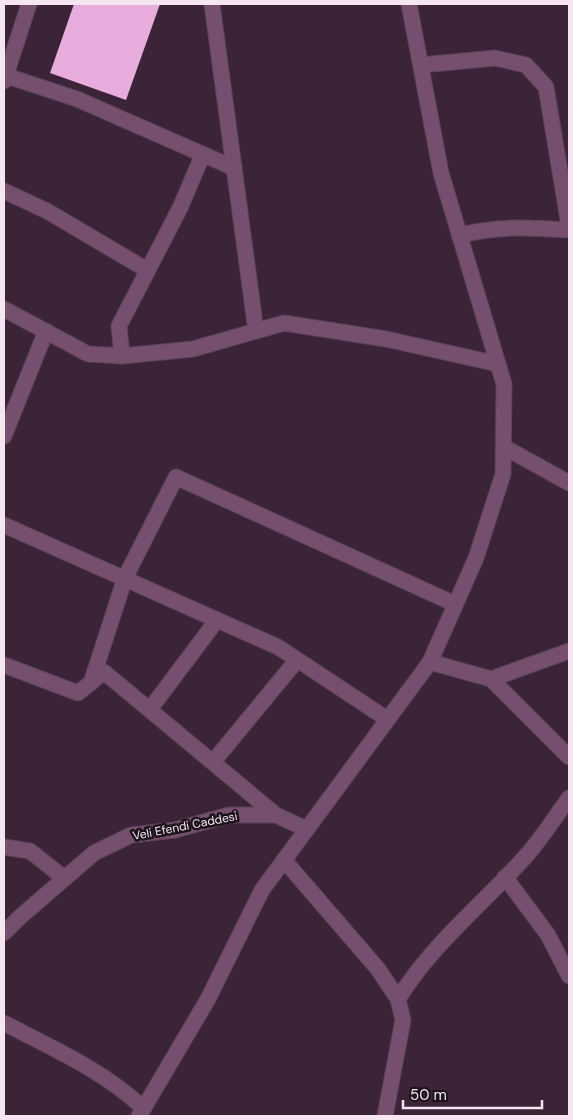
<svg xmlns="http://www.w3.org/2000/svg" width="573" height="1120" font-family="'DM Sans',sans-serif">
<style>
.building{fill:#e9addd}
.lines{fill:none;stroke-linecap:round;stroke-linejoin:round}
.minor-casing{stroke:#594355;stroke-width:17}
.minor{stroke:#764f6e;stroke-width:15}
.labels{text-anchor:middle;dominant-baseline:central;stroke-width:5;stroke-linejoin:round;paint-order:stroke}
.street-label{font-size:12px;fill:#f5e6f2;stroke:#1c121a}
</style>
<rect width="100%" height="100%" fill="#3b2437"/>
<!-- building -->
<path class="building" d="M74,4h86l-34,96 -76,-27z"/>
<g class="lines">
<!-- minor casing -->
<g class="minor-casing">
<g id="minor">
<path d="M212,4l44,327"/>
<path d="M421,65l74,-7 31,7 20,22 23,139"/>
<path d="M4,75l73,24 157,69"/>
<path d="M4,81l25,-77"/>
<path d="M4,191l43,20 100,59"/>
<path d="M459,235c41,-9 69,-8 110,-5"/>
<path d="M4,309l84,45 34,2 71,-7 91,-26 102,16 112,25"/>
<path d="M122,356l-3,-30 61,-118 23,-54"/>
<path d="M4,436l42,-105"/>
<path d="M504,447l65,36"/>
<path d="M4,525l274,122 109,72"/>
<path d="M430,662l61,17 78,78"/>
<path d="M4,665l74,28 26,-21 172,143"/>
<path d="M491,679l78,-28"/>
<path d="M91,683l34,-105 51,-101 279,127"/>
<path d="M150,709l67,-89"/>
<path d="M213,762l84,-102"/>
<path d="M4,847l26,4 34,27"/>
<path d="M284,860l94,109 20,30 5,21 -18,96"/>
<path d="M505,877l43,58 21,41"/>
<path d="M4,933l16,-16 74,-64 37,-18 44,-5 54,-15h47l30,14"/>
<path d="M398,999c34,-55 85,-95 128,-143 16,-18 29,-39 43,-58"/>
<path d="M4,1023c46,24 102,49 139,85"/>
<path d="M139,1116l69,-117 54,-109 168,-228 46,-104 27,-84 1,-90 -63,-211 -32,-169"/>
</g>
</g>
<!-- minor -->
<use href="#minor" class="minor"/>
</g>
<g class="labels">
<!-- street labels -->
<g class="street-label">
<text transform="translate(185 826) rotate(-11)">Veli Efendi Caddesi</text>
</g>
</g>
<!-- border -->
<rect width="573" height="1120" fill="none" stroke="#f5e6f2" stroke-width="10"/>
<!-- scale -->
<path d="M403 1100v8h139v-8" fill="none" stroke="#f5e6f2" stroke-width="2.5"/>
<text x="410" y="1100" font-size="15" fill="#f5e6f2" stroke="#1c121a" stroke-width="4" paint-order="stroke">50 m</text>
</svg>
